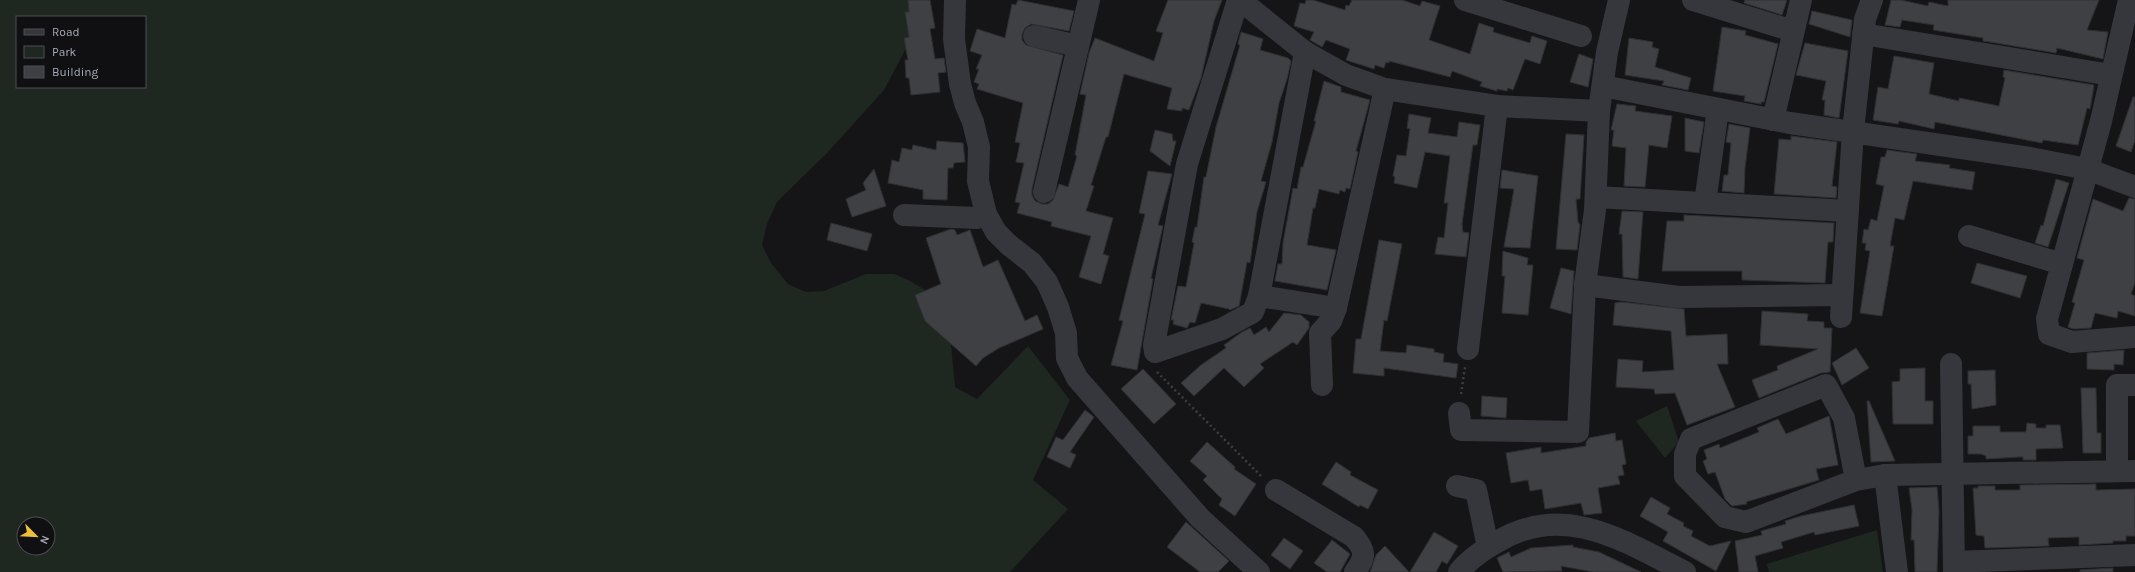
<svg xmlns="http://www.w3.org/2000/svg" width="2135" height="572" font-family="Karla,sans-serif">
<style>
.green{fill:#1f2721;fill-rule:evenodd}
.building{fill:#3f4044;stroke:#302f33}
.lines{fill:none;stroke-linecap:round;stroke-linejoin:round}
.path{stroke:#3c3e43;stroke-width:2.5;stroke-dasharray:2 3;stroke-linecap:butt}
.minor{stroke:#36373c;stroke-width:22}
</style>
<rect width="100%" height="100%" fill="#151517"/>
<!-- green -->
<g class="green">
<path d="M0,0h922l-12,41 -26,49 -56,62 -51,50 -10,22 -5,21 9,18 17,21 18,8 18,-1 42,-17h28l14,6 19,11 14,24 10,30 4,42 22,12 51,-53 42,54 -37,80 35,29 -58,63h-1010zM17,17h128v70h-128zM24,524h24v24h-24z"/>
<path d="M1667,406l12,36 -14,16 -29,-37z"/>
<path d="M1877,530l6,42h-114l-2,-8z"/>
</g>
<!-- building -->
<g class="building">
<path d="M908,0h22l5,28 -5,1 5,30 9,-1 2,14 -8,1 2,19 -29,3 -2,-17h-3l-1,-18h3l-4,-22 5,-1 -4,-25h4z"/>
<path d="M1018,0l56,11 -5,20 -38,-7 -6,4 -3,6v6l4,5 37,10 -31,134v6l3,6 7,3h6l5,-4 6,-16 9,3 9,-31 -2,-1 11,-60 -6,-1 9,-41 6,-15 59,23 9,-28 -7,-2 12,-31h54l-8,21 -13,57 -12,32 -7,-2v3l-15,-2 5,-21 -48,-14 -16,63h-2l-15,48 3,1 -8,25 27,7 -10,36 6,2 -8,28 -22,-7 12,-41 -40,-10 1,-4 -35,-9 3,-10 -5,-1 9,-39 -8,-1 4,-19 -5,-1 8,-39 -46,-14 2,-5 -5,-2 5,-13h-3l6,-14 -12,-4 7,-22 28,9 7,-34 4,1z"/>
<path d="M1306,0h7l32,10 1,-5 3,1 3,-6h50l18,6 2,-5 18,5 -11,34 41,14 9,-31 15,5 -1,4 37,11 2,-7 15,5 -7,23 -15,-5 -12,31 -5,-2 -1,3 -10,-2v2l-17,-5 2,-4 -30,-11 -2,6 -61,-16v2l-3,-1 -2,6 -9,-3 -1,4 -28,-9 4,-11 -24,-9 -4,7 -12,-7 4,-8 -20,-6 6,-23 5,1z"/>
<path d="M1745,0h42l-5,15 -38,-12z"/>
<path d="M1891,0h10l27,6 1,-4 19,4v-6h151l-12,30 21,2 -5,27 -46,-11 -1,5 -66,-11 -7,-1v-3l-50,-8 1,-5 -32,-5 -2,7 -15,-2z"/>
<path d="M1812,11l40,9 -2,17 -41,-13z"/>
<path d="M1722,27l24,4 -1,4 33,9 -14,58h-3v2l-17,-3 1,-5 -32,-5z"/>
<path d="M1241,32l22,7 -3,11 28,8 3,3 -4,18 -8,24 -7,39 -11,39 5,1 -9,30 -7,51 -3,-1 -8,44 -9,4 -1,-1 -28,-6 -6,20 -5,-1 -3,6 -14,-4 1,-4h-3l7,-34 8,1 8,-44 -2,-1 3,-15h2l7,-50h2l10,-50 24,-82 -2,-1z"/>
<path d="M1629,38l24,4 -1,5 7,2 -4,18 36,11 -3,12 -26,-5 2,-4 -39,-6z"/>
<path d="M1805,43l43,8 -9,67 -15,-3 1,-15h-3l4,-19 -30,-6z"/>
<path d="M1579,54l14,5 -5,28 -18,-5z"/>
<path d="M1894,56l40,7 -5,31 30,7v-3l40,8 6,-28 -2,-1 1,-7 90,15 -4,24 -3,-1 -9,37 -35,-5 -1,3 -107,-21 -1,7 -35,-8 -1,3 -25,-4 5,-33 10,2z"/>
<path d="M1324,81l17,6v5l29,8 -14,51 2,1 -8,37 -4,-1 -1,4 -5,-2 -1,4 -20,-5 -4,19h-2l-6,37 29,5 -9,40 -52,-9 3,-17h4l1,-21 10,-55 4,1 4,-22h2l13,-46h-2z"/>
<path d="M2133,97h2v43l-4,12 -15,-6z"/>
<path d="M1617,104l19,2 -1,5 37,5 -5,32 -18,-3 -4,42 -21,-1 2,-38 -14,-2 2,-16h-3z"/>
<path d="M1409,114l22,4 -3,15 29,4 2,-15 21,3 -3,20h-4l-11,79 1,8 6,1 -3,24 -31,-3 3,-17 6,1 4,-35h-4l6,-47 -25,-4 -8,36 -23,-5 1,-6 -2,-1 4,-21 9,1 4,-27 -3,-1z"/>
<path d="M1685,118l19,4 -5,31 -14,-2z"/>
<path d="M1729,124l21,4 -5,40 -1,25 -22,-2 2,-16h4l3,-32 -5,-1z"/>
<path d="M1155,130l17,4 1,7h3l-6,25 -20,-15z"/>
<path d="M1566,134l18,1 -4,64h-4l2,23 2,3 -3,25 -21,-1z"/>
<path d="M1791,136l46,6 -5,44 5,1 -1,11 -62,-4 5,-55 12,1z"/>
<path d="M937,141l26,2 2,19 -11,1 -1,5h-5l-1,32 -24,-1v-9l-35,-7 4,-23 7,2 3,-14 10,2 1,-5 23,5z"/>
<path d="M1887,150l30,4 -2,7 35,4 -1,3 26,4 -3,18 -59,-9 -9,39 -9,-2 -5,28h4l-12,70 -22,-3 10,-62 -5,-1 1,-7h-4l2,-14 4,1 3,-11 6,2 7,-35 -8,-2 5,-27h4z"/>
<path d="M874,169l12,37 -34,11 -6,-18 20,-9 -3,-7z"/>
<path d="M1502,170l36,6 -8,72 -26,-1 10,-58 -14,-1z"/>
<path d="M1148,171l24,3 -14,51 5,1 -12,52 2,1 -16,91 -26,-5 12,-44 -4,-1 26,-106 -6,-1z"/>
<path d="M2056,179l13,4 -21,64 -13,-4 6,-18 2,1z"/>
<path d="M2129,198l6,1v84l-4,11 4,2v20l-17,-5 -1,7 -22,-5 -4,15 -17,1 -6,-2 7,-24 -3,-1 12,-42 -7,-2 16,-59 30,12z"/>
<path d="M1622,211l21,1 -5,67 -15,-2 -1,-43h-3z"/>
<path d="M1684,215l150,8 -1,19h-5l-3,41 -83,-3v-9h-80l5,-50h17z"/>
<path d="M831,223l41,11 -5,17 -40,-11z"/>
<path d="M951,229l4,1 2,5 13,-5 13,37 15,-7 27,61 12,-6 6,14 -44,19 -16,10 -7,8 -51,-45 -10,-26 26,-11 -15,-46z"/>
<path d="M1379,240l23,4 -15,77 -3,-1 -4,31 26,2 1,-8 27,4v3l10,2 -1,8 15,2 -2,14 -72,-10v8l-31,-3 3,-34h5z"/>
<path d="M1503,251l25,7 -1,7h6l-5,50 -26,-2 3,-37h-3z"/>
<path d="M1977,263l50,13 -7,22 -49,-15z"/>
<path d="M1561,268l13,3 -3,43 -21,-6z"/>
<path d="M1622,302l62,7 2,27 41,-2 1,30h-11l18,43 -48,18 -12,-32 -20,1 -1,-5 -38,-2 2,-28 25,2 -1,11 32,-2 -3,-39 -58,-6 2,-22z"/>
<path d="M1762,311l46,3 -1,7 17,1v6h8l-2,44 -9,1 -62,25 -7,-18 26,-10 -1,-4 41,-17 -58,-4z"/>
<path d="M1284,313l17,2 8,7v6l-12,17 -4,-3 -33,22 4,4 -20,19 -20,-19 -30,28 -13,-13 20,-18 25,-17 -2,-3 18,-13 8,-4 4,7 12,-8 3,5z"/>
<path d="M1856,348l13,20 -27,17 -10,-22z"/>
<path d="M2124,350l-1,15 -9,-1v6l-27,-1v-16z"/>
<path d="M1925,368v33h8v23h-40l-1,-42 8,-1v-12z"/>
<path d="M1143,369l33,35 -22,20 -33,-35z"/>
<path d="M1995,370l1,35 -24,4 -1,-25h-3v-13z"/>
<path d="M2081,388h15l1,45h4v20h-18z"/>
<path d="M1482,396l25,2 -1,20 -25,-2z"/>
<path d="M1867,401h2l26,60 -24,1z"/>
<path d="M1085,410l9,7 -24,35 6,3 -6,13 -23,-11 9,-20 7,3z"/>
<path d="M1829,416l9,49 -22,4 3,11 -73,22 1,2 -15,2 -7,-7 -10,-27 -7,2 -5,-13 4,-2 -3,-9 15,-6 1,4 39,-16 -2,-4 21,-9 8,15z"/>
<path d="M2027,423l9,1v4h10v-3h14l3,23 -27,1v11h-13v-3h-4l-33,2v-3l-5,-2h-13v-18h5v-10h27v6h26z"/>
<path d="M1615,433l1,8 6,-1 4,24 -4,1 2,10 -6,1 2,8 -22,4 4,25 -18,2 -3,-12 -36,6 -3,-20 -12,2 -2,-11 -17,3 -5,-30 35,-6v6l45,-7v-4l3,-4z"/>
<path d="M1207,442l28,25 -1,2 22,15 -21,32 -16,-11 3,-6 -19,-19 4,-4 -17,-15z"/>
<path d="M1336,462l15,10 -1,3 28,15 -10,19 -8,-4 -1,2 -37,-23z"/>
<path d="M2096,484v6l39,-1v47h-9v5h-13v2l-34,2v-8l-31,1 1,8 -64,2 -1,-12 -8,-1 -3,-47h5v-2h17v4h25v-5z"/>
<path d="M1937,487l2,24 -2,61h-22l-1,-32h-3l1,-30 -3,-22z"/>
<path d="M1651,497l19,11 -3,6 17,9 -1,3 10,5 -2,5 19,10 21,-5 -15,30 -53,-30 5,-9 -28,-16z"/>
<path d="M1854,505l5,21 -44,9 -1,-3 -33,10 2,6 -28,8 3,16h-19l-4,-31 27,-6 -1,-4 25,-7 -1,-3 16,-5z"/>
<path d="M1186,522l43,39 -11,11h-18l-33,-25z"/>
<path d="M1434,532l24,14 -11,18 -5,-3 -6,11h-26z"/>
<path d="M1284,538l19,13 -13,18 -19,-14z"/>
<path d="M1332,540l18,14 -10,18h-13l-13,-9z"/>
<path d="M1573,545v2l26,5 42,20h-48l-32,-6 1,5 -59,1 -6,-14 12,-6 2,5 20,-9z"/>
<path d="M1385,546l24,26h-39l6,-17z"/>
<path d="M2113,568v4h-33v-2z"/>
</g>
<g class="lines">
<!-- path -->
<g class="path">
<path d="M1157,372l105,105"/>
<path d="M1461,394l4,-27"/>
</g>
<!-- minor -->
<g class="minor">
<path d="M955,0l-1,39 6,45 5,19 8,19 6,25 -1,34 8,33 10,18 13,13 23,18 15,19 11,25 8,26 1,25 10,20 123,140 59,54"/>
<path d="M1238,0l-51,164 -33,181 1,7 67,-23 31,-17 6,-16 46,-244"/>
<path d="M1240,0l65,52 41,23 39,14 112,17 102,5"/>
<path d="M1465,0l116,36"/>
<path d="M1693,0l100,31"/>
<path d="M2129,0l-28,121 -54,198 2,15 23,8 63,-5"/>
<path d="M1863,34l248,41"/>
<path d="M1034,36l44,10"/>
<path d="M1603,86l187,37 240,35 57,11 48,18"/>
<path d="M1773,120l28,-120"/>
<path d="M1044,192l45,-192"/>
<path d="M1596,197l252,14"/>
<path d="M1705,203l13,-94"/>
<path d="M904,215l73,3 9,-4"/>
<path d="M1969,236l93,28"/>
<path d="M1585,285l94,12 163,-2"/>
<path d="M1259,296l77,12 49,-219"/>
<path d="M1841,317l12,-186 12,-112 7,-19"/>
<path d="M1468,349l29,-243"/>
<path d="M1951,364l3,208"/>
<path d="M1322,385l-2,-52 11,-12 5,-13"/>
<path d="M1459,413l2,17 117,2 7,-147 10,-75 4,-99 8,-59 12,-52"/>
<path d="M2117,471v-86h18"/>
<path d="M1885,475l12,97"/>
<path d="M1856,480l-12,-62 -18,-33 -135,54 -6,15v22l40,41 21,5 110,-42 29,-5 250,-4"/>
<path d="M1457,486l19,4 12,57"/>
<path d="M1276,490l78,47c12,14 12,20 1,35"/>
<path d="M1954,562l181,-7"/>
<path d="M1459,572c10,-13 24,-22 38,-30 67,-41 127,-1 188,30"/>
</g>
</g>
<!-- legend -->
<rect x="16" y="16" width="130" height="72" fill="#101012" stroke="#4c4e54"/>
<rect x="24" y="29" width="20" height="6" fill="#36373c" stroke="#4c4e54"/>
<text x="52" y="36" font-size="12" fill="#a7abb7">Road</text>
<rect x="24" y="46" width="20" height="12" fill="#1f2721" stroke="#4c4e54"/>
<text x="52" y="56" font-size="12" fill="#a7abb7">Park</text>
<rect x="24" y="66" width="20" height="12" fill="#3f4044" stroke="#4c4e54"/>
<text x="52" y="76" font-size="12" fill="#a7abb7">Building</text>
<!-- north arrow -->
<g transform="translate(36 536) rotate(114)"><circle r="19" fill="#101012" stroke="#4c4e54"/>
<path d="M0-3L7 15L0 10L-7 15Z" fill="#edbd37"/>
<text y="-6" font-size="11" font-weight="bold" text-anchor="middle" fill="#a7abb7">N</text>
</g>
</svg>
